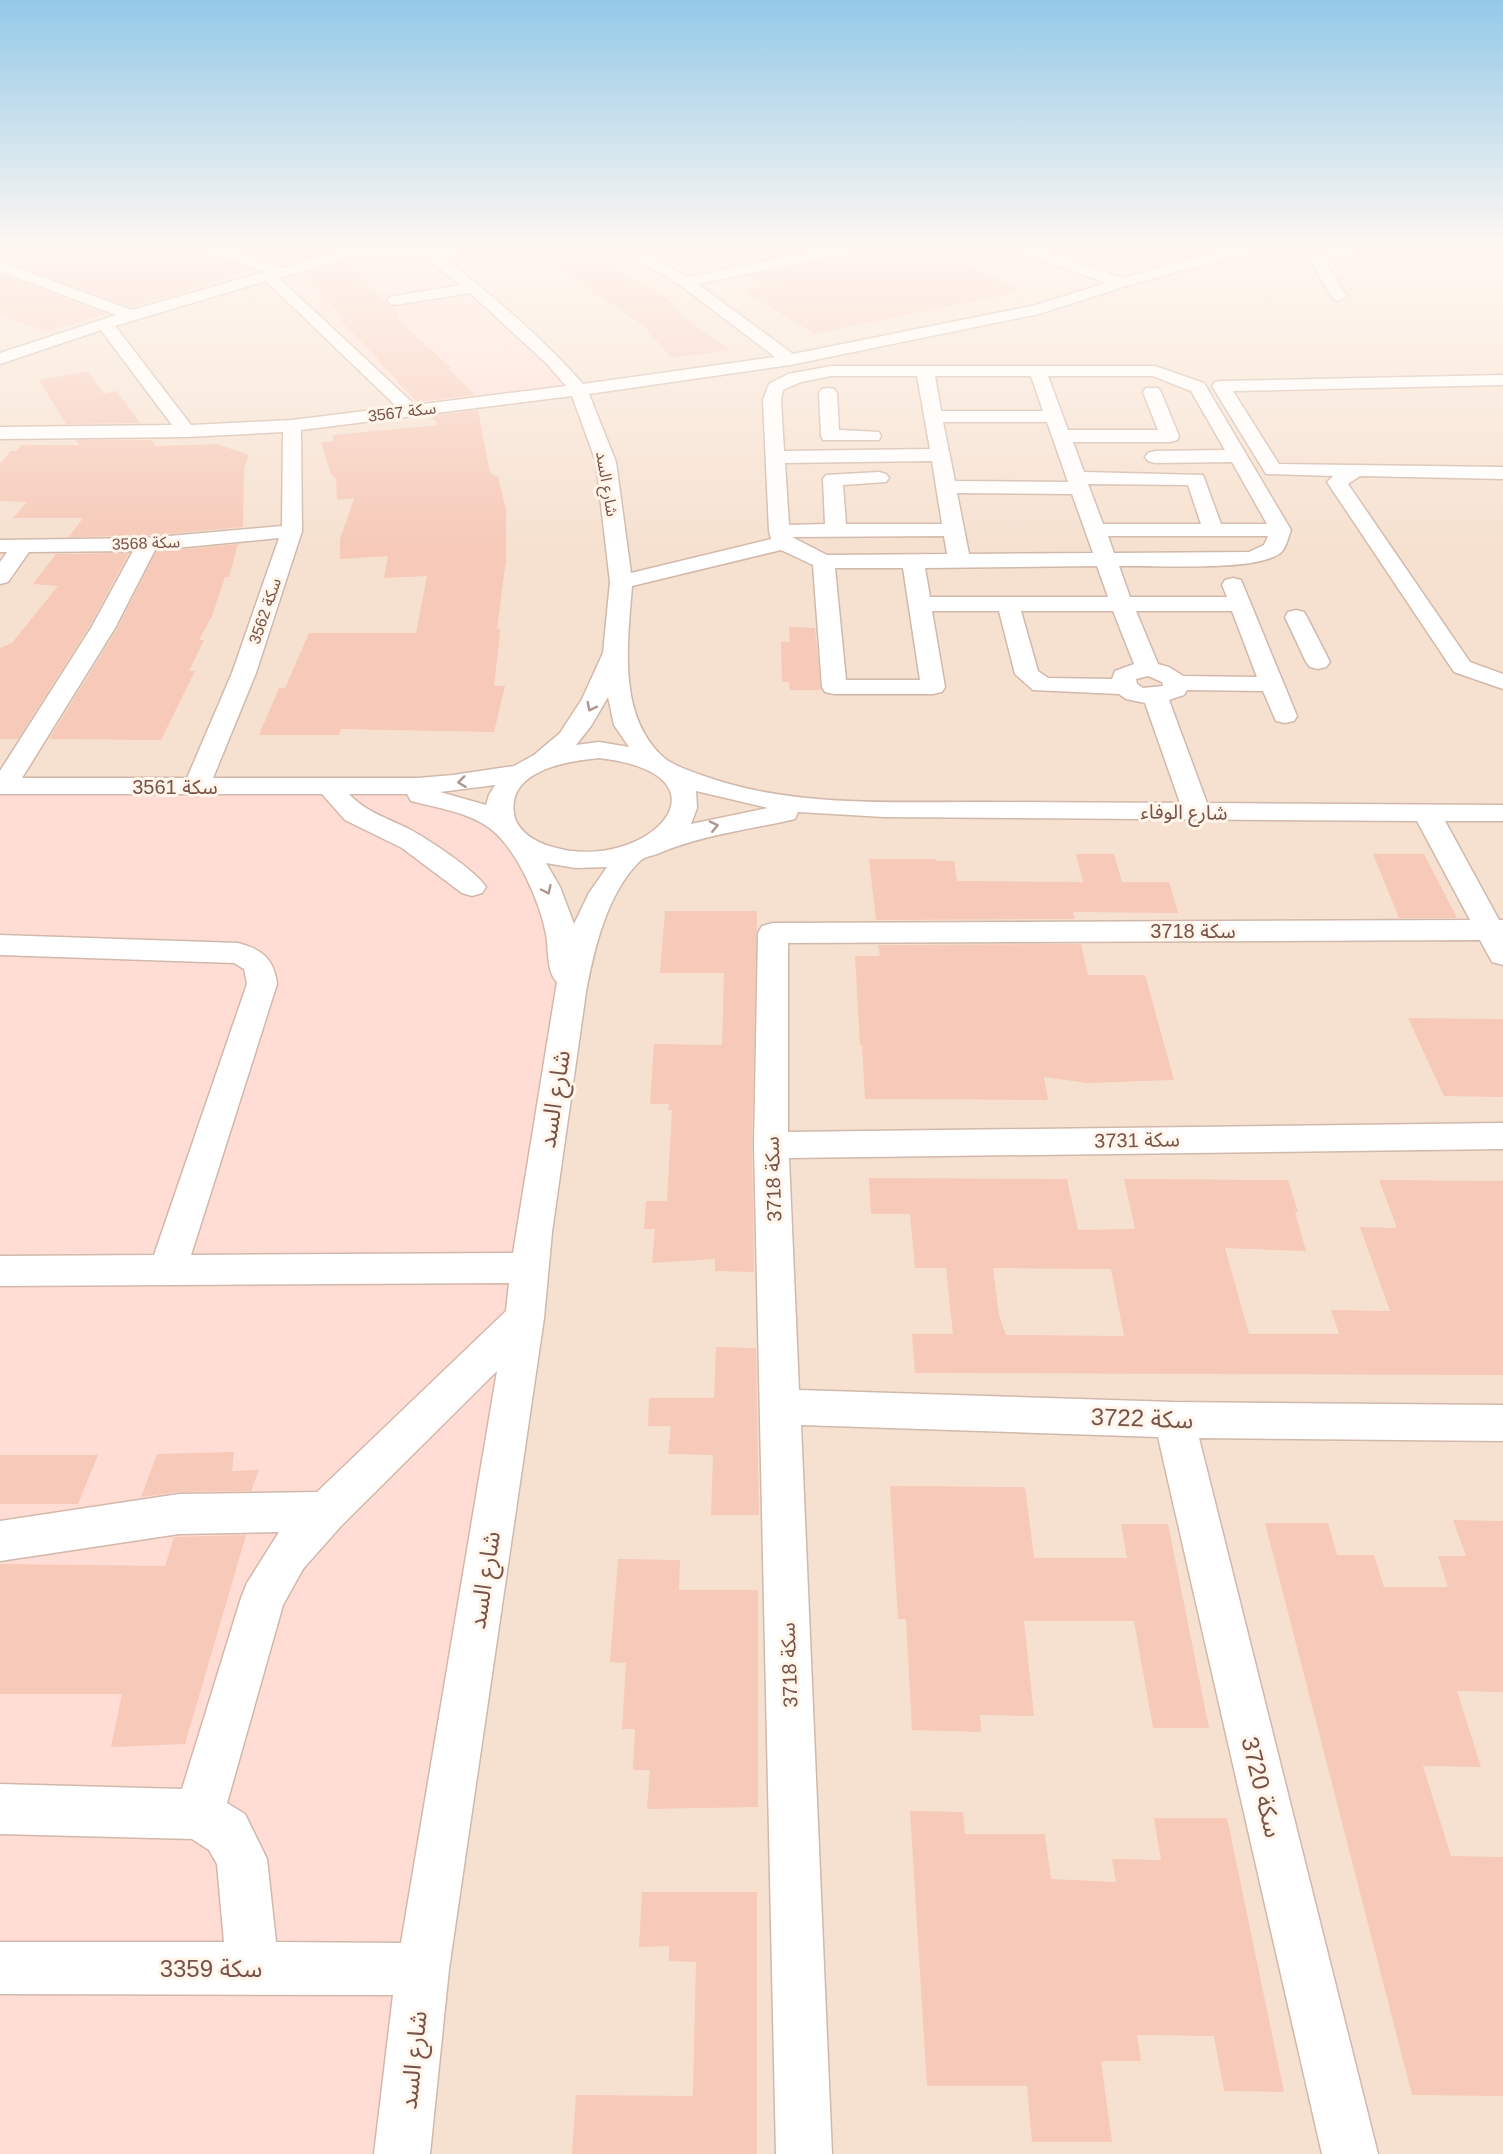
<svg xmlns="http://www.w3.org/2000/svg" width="1503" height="2154" font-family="Helvetica,'Noto Sans Arabic',sans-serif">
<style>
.residential{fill:#f6e1d0}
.commercial{fill:#ffddd5}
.building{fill:#f6c9b8;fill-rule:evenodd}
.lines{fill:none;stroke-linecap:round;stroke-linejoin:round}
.minor-casing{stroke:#d2b8aa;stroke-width:3}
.minor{fill:#fff;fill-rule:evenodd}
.oneway{stroke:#ae9790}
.labels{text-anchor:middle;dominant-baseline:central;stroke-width:6;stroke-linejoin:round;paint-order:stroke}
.far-street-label{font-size:16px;fill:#785246;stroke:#fff5ea}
.street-label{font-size:20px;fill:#785246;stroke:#fff5ea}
.near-street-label{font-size:24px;fill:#785246;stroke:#fff5ea}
</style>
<rect width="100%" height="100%" fill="#fef0e2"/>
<!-- residential -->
<rect class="residential" x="0" y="246" width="1503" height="1908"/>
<!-- commercial -->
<g class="commercial">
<path d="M204,246h215l12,7 148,137 -168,21 -142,-135 12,-4z"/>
<path d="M0,786l331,1 89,8 82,29 61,114 -161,1216h-402z"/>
</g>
<!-- building -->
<g class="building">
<path d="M58,246h137l3,5 54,19 -68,21 3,1 -57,15 -125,-46z"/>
<path d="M223,246h109l4,4 -43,12 -3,-3 -16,4z"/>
<path d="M527,246h55l91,57 5,10 53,37 -60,8 -26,-31z"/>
<path d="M695,246h139l-102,20z"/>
<path d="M872,246h38l25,11 11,-2 76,36 -208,43 -68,-42 23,-6 -19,-10 118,-25z"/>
<path d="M347,261l40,43 14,12h-5l12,13 43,39 -2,1 26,26 -58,7 -20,-20 1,-1 -22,-22h3l-39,-38 5,-1 -42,-47z"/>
<path d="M0,273l106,41 -61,18 -45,-18z"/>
<path d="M88,371l16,23 13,-3 23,32 -74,1 -27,-44z"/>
<path d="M478,410l12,63 8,4 8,32v51l-9,69h3l-1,14 -5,43h11l-11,46 -153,-3 -2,6h-80l20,-47h6l24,-55h107l11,-57 -43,2 4,-22 -48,3v-20l14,-41 -17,2 -1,-21 -5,-5 -10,-32 12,-1v-6l106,-10 -9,-9z"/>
<path d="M76,440h76l4,6 61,-2 32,11 -5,13 -1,59 -96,9 -78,1 14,-19h-70l14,-16 -27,-1v-37l11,-13h5l6,-6h57z"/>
<path d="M238,544l-9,33h-4l-13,39 -13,24h5l-15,31h6l-34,69 -112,-1 68,-110 39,-77z"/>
<path d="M129,553l-40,74 -71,112h-18v-91l12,-5 46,-57 -25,-2 23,-30z"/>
<path d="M789,627l26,1 6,62h-31l-1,-8h-7l-1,-40h9z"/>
<path d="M1076,854h38l8,28h47l9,31 -105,-1 2,7 -199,1 -7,-61h67v2h18l3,20 126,1z"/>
<path d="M1373,854h51l33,64h-58z"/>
<path d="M665,911h92l-5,234 2,127 -39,-1v-12l-63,4 3,-34h-11l2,-28h21l5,-91h-4l1,-6h-19l4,-60 68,1 2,-72h-64z"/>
<path d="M1081,944l7,31h57l29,105 -87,3 -43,-6 4,23 -183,-1 -3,-54h-2l-5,-89h25l-2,-11z"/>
<path d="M1408,1018l95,1v78l-59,-1z"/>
<path d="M869,1178l198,1 11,51 57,-1 -11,-50 164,1 10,32h-3l11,39 -81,-3 24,86h90l-8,-24 59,1 -30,-84 37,1 -18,-48 124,1v194l-588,-2 -3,-39h41l-7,-66h-31l-5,-54h-39zM993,1268l118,1 13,67 -118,-1 -7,-20z"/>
<path d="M716,1347l40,1 3,167h-48l2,-60 -45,-1 3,-28h-23l1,-28h65z"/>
<path d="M234,1452l-2,19 27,-1 -8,21 -72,1 -38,5 16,-43z"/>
<path d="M0,1455h98l-20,49h-78z"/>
<path d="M890,1486l135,1 9,71h93l-6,-34h47l41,204h-56l-19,-107h-110l10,95 -54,-1 1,17 -69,-2 -6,-111h-8z"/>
<path d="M1453,1520l50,1v171l-46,-1 24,76 -58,-1 28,90 52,1v239l-91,-1 -147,-572h63l9,32h37l10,32h64l-10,-31h28z"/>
<path d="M246,1535l-61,209 -74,3 11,-53h-122v-130l165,2 9,-29z"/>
<path d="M618,1559l62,1 -1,30h79v217l-111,2 3,-39h-17l2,-41h-13l4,-66 -16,-1z"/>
<path d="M910,1811l53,1 2,22h80l6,45 65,3 -4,-23 49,1 -7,-42h73l57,274 -60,-1 -10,-55 -77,-1 4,26h-40l11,81h-80l-5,-56h-100z"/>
<path d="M642,1892h115v262h-185l4,-59 117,1 3,-134 -27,-1v-15l-30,1z"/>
</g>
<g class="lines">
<!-- minor casing -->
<g class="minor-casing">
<g id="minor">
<path d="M197,246h20l64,22 78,-22h22l-2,3 -100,29 136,127 151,-19 -20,-23 -76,-70 -75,12 -6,-2 -2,-3 2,-3 71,-12 -48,-39h16l3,3 18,-3h30l-2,3 -36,7c51,39 100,80 142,128l192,-27 -95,-72 -41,-25 -2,-3 7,-4 43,24 156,-31h27l-2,3 -5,1 -165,34 95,70 243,-49 70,-22 -95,-34 -2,-3h20l93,32 119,-32h22l-2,3 -135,37 -87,28 -249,51 -201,29 27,68 15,111 140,-34 -2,-8 -6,-131 6,-16 19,-10 43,-8h324l49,17 87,147c-3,7 -5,20 -12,24 -27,18 -124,11 -160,12l11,31h97l-5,-12 3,-5 8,-2 8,2 56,136 -3,5 -9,2 -9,-2 -13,-30 -76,-1 -3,5 -15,5 38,103 296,2v16h-58l54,99h4v45l-11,-3 -12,-22 -692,3v189l715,-9v26l-714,9 10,232 375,12 329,3v36l-304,-3 179,716h-56l-164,-717 -357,-12 31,729h-56l-22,-1009 4,-212 4,-7 11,-3 697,-3 -53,-99 -533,-4 -86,-5 -3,7c-47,11 -94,16 -138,35 -6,2 -13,3 -17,7 -33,32 -46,88 -54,131l-34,240 -8,86 -95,651 -19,185h-56l19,-159 -393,-1v-52h224l-7,-78 -8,-14 -17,-11 -192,-5v-50l182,5 59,-191 6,-15 32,-51 -100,2 -179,27v-40l179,-27 138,-2 189,-181 3,-28 -509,3v-30l154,-1 93,-271 -3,-15 -10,-6 -234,-8v-20l238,8c24,6 36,16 39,41l-86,271 322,-2 44,-271c-11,-11 -8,-33 -11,-48 -6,-32 -29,-84 -54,-104 -22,-18 -55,-22 -81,-29l-4,-7h-58c17,18 38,24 60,35 19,10 66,41 77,58l-4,6 -10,3 -10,-3 -60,-45 -57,-28 -23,-26h-118l-8,2 -8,-2h-188v-23l91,-143 42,-77 -104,1 -21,30 -8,2v-22l7,-10h-7v-12l147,-2 135,-12 1,-94 -97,5 -186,2v-12l172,-2 -71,-95 -101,34v-11l116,-38 -116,-44v-9l132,48 133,-38 -66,-23zM266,281l131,126 -105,13 -101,5 -76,-99zM831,376h86l13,73 -146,2 -3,-51 2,-10 18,-8zM935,376h96l12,35h-102zM1048,376h105l38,15 34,59 -70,1 -7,2 -3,4 3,4 7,2 77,-1 35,62h-46l-18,-49 -119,-3 -11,-30h97l7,-2 2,-4 -18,-44 -3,-4h-12l-3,4 15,38h-90zM572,396l24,66 14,120 -7,71 -21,46 -22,34 -26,22 -20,11 -61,9 -35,3h-205l43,-105 46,-142 -1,-101zM943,422h104l21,60 -113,-1zM932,461l10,63h-96l-3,-39 43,-3 3,-4 -3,-4 -7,-2 -53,3 -3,4 2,45 -36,1 -4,-62zM1088,484l100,1 13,39h-98zM957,493l115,1 21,59 -124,1zM944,536l3,18 -120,1 -35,-18zM1108,536h160l-4,9 -15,7 -135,1zM279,538l-47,135 -45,105h-165l93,-150 40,-78zM781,550l32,15 9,122 3,5 9,2h99l9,-2 3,-5 -13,-76h67l16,63 18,16 86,4 7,5 19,4 35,100c-62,0 -124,-1 -186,-1 -96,-1 -201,7 -293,-27 -13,-5 -30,-10 -40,-20 -44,-42 -33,-115 -29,-169zM1097,566l11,31h-178l-5,-29zM835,568h68l17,112h-74zM1021,611h92l21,53 -19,7 -3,8 -64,-1 -10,-7zM1136,611h96l25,66 -74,-1 -14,-9 -11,-3zM1148,676l14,6 1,4 -20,2 -6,-4 -1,-5zM608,697l6,28 15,22 -30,-5 -23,3 15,-19zM599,758c144,17 46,119 -50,88 -15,-5 -32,-15 -35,-32 -7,-44 54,-53 85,-56zM495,785l-6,10 -3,10 -46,-13zM696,791l72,17 -77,16 6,-16zM546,863l29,5 32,-1 -18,26 -15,31 -14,-37zM497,1371l-96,572 -125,-1 -9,-83 -22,-45 -18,-11 56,-198 20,-36 38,-43z"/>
<path d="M1345,246h23l-2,3 -28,7 -12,7 21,33 -8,5 -6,-2 -22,-37 17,-12z"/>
<path d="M1503,375v10l-270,6 46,73 224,3v12l-143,-3 -12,8 122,178 33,12v15l-49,-17 -127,-190 6,-6 -67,-2 -54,-88 3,-4 6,-1z"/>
<path d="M828,388l6,1 3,4 2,37 40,2 2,4 -2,4h-56l-2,-4 -2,-43 3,-4z"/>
<path d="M1296,610l8,2 3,5 23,45 -4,5 -8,2 -8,-2 -4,-5 -21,-45 3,-5z"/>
</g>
</g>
<!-- minor -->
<use href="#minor" class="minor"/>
</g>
<!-- one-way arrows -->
<defs><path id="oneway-chevron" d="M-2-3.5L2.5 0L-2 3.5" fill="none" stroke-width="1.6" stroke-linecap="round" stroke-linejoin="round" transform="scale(1.5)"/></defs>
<g class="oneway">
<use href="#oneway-chevron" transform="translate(591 707) rotate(117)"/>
<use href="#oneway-chevron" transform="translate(462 782) rotate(173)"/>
<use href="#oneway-chevron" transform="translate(714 826) rotate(-13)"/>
<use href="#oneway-chevron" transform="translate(547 890) rotate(65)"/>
</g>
<!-- sky -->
<linearGradient id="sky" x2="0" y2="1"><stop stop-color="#93c9e8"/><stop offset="0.45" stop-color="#fff8f2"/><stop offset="1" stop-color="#fff8f2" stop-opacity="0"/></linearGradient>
<rect width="1503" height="547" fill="url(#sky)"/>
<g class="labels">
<!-- far-street labels -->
<g class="far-street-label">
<text transform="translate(402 412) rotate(-7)">سكة 3567</text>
<text transform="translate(607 484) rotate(80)">شارع السد</text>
<text transform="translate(146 543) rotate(-2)">سكة 3568</text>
<text transform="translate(265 611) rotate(-71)">سكة 3562</text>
</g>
<!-- street labels -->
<g class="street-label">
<text x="175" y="787">سكة 3561</text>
<text transform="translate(1184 812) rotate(1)">شارع الوفاء</text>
<text x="1193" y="931">سكة 3718</text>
<text transform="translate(1137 1140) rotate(-1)">سكة 3731</text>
<text transform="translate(773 1179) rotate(-92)">سكة 3718</text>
<text transform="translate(789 1665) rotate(-92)">سكة 3718</text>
</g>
<!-- near-street labels -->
<g class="near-street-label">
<text transform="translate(554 1099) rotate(-81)">شارع السد</text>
<text transform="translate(1142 1418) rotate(2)">سكة 3722</text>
<text transform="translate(484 1580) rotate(-81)">شارع السد</text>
<text transform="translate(1262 1787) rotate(76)">سكة 3720</text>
<text x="211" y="1968">سكة 3359</text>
<text transform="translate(413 2060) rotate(-84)">شارع السد</text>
</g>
</g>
</svg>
